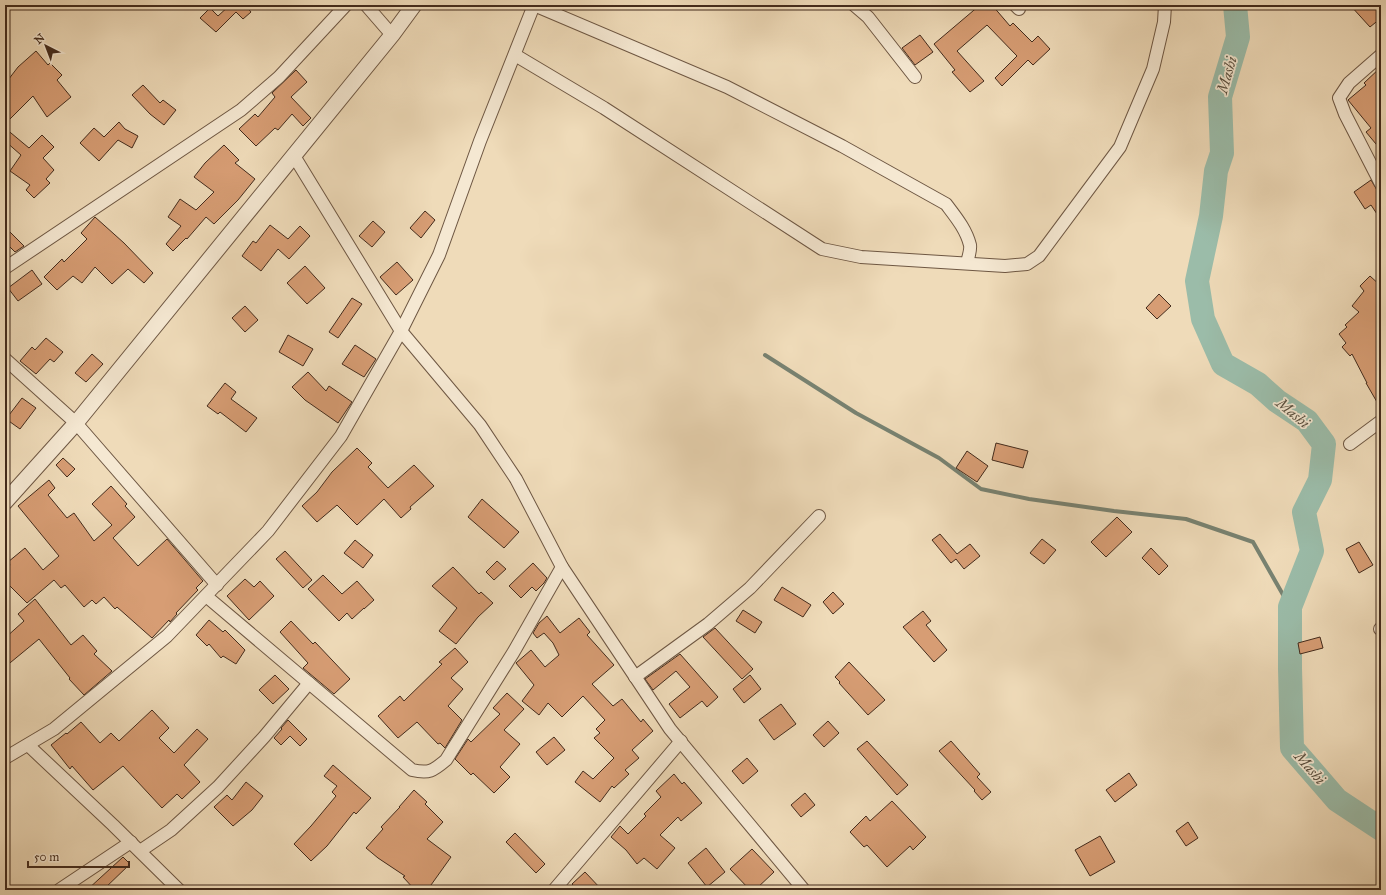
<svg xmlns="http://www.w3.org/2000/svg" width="1386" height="895" font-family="'IM FELL Great Primer',serif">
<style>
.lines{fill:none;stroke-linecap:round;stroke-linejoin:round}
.stream{stroke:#788271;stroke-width:4}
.river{stroke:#9bbca9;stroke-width:24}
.building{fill:#d79d74;stroke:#432b1c}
.minor-casing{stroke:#6e5743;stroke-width:14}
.tertiary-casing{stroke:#6e5743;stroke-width:17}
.minor{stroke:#f5e8d2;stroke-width:12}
.tertiary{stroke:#f5e8d2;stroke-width:15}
.labels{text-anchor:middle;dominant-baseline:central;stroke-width:3.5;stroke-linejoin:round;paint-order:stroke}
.water-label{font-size:15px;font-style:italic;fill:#594f3f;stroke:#f5e8d2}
</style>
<rect width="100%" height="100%" fill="#efdbb9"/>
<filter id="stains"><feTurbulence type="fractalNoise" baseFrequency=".005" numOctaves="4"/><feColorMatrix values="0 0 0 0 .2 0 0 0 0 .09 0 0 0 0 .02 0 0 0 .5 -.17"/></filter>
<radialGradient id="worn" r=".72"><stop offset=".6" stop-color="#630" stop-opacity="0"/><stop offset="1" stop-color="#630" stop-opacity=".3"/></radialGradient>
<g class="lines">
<!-- stream -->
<path class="stream" d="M765,355l91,58 83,45 42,31 48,10 85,12 72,8 67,23 37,65"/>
<!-- river -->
<path class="river" d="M1235,5l3,32 -18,60 2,56 -6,18 -5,45 -14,65 6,38 20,45 35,20 19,17 30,20 17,23 -4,36 -16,32 8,39 -22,56v61l2,80 45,52 44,29"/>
</g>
<!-- building -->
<g class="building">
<path d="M230,5h15l6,7 -8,7 -7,-7 -20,20 -16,-14 10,-10 8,8z"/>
<path d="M980,5h12l18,21 3,-3 19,19 6,-6 12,13 -17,16 -5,-5 -26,26 -7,-8 22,-22 -30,-31 -30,26 27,30 -14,11 -18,-20 3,-2 -21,-26z"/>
<path d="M1350,5h31v13l-11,9z"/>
<path d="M920,35l13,17 -18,13 -13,-17z"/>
<path d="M36,51l12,14 2,-2 12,12 -5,5 14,17 -24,20 -14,-21 -28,28v-40l13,-17z"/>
<path d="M1381,67v83l-15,-18 5,-4 -23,-28 18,-15 -2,-2z"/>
<path d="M296,70l11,12 -16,15 20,21 -8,8 -11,-12 -14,16 -3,-2 -19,18 -17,-17 16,-15 3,3 17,-20 -3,-4z"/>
<path d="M143,85l17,18 3,-3 13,10 -12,15 -14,-11 -18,-19z"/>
<path d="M119,122l6,7 13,7 -6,12 -14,-8 -19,21 -19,-18 14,-15 10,9z"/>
<path d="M5,128l24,20 13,-13 12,12 -11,11 11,12 -8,9 4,4 -16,15 -8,-8 4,-5 -20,-14 11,-16 -16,-14z"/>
<path d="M224,145l15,15 -4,3 20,16 -17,21 -24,24 -8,-7 -19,22 -1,-1 -13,13 -7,-7 15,-18 -13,-9 12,-18 16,11 18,-18 -20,-15 11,-14z"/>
<path d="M1371,180l6,10 4,1v29l-10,-15 -6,4 -11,-17z"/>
<path d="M425,211l10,9 -14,18 -11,-10z"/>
<path d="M95,217l29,26 29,30 -9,10 -16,-14 -16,15 -17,-17 -13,16 -9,-7 -16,14 -13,-13 18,-18 2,3 23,-23 -6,-6z"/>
<path d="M373,221l12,11 -13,15 -13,-11z"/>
<path d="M270,225l18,14 12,-13 10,10 -21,23 -11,-10 -17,22 -19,-15 11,-15 3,2z"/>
<path d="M5,227l19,19 -9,6 -10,-10z"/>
<path d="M397,262l16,18 -17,15 -16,-18z"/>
<path d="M305,266l20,22 -18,16 -20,-21z"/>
<path d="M32,270l10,14 -24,17 -10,-13z"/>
<path d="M1370,276l11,10v123l-15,-26h1l-15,-29 -2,2 -8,-9 4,-4 -7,-9 8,-7 -2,-2 14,-13 -7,-6 12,-15 -4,-5z"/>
<path d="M1159,294l12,12 -14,13 -11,-11z"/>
<path d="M352,298l10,6 -24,34 -9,-6z"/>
<path d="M245,306l13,14 -13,12 -13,-14z"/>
<path d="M288,335l25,14 -10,17 -24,-14z"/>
<path d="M46,338l17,14 -9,10 -4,-3 -14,15 -16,-13 12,-14 3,3z"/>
<path d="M355,345l21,14 -12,18 -22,-13z"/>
<path d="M92,354l11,10 -17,18 -11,-9z"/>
<path d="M308,372l18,19 3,-5 23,16 -14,21 -33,-23 -13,-13z"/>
<path d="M225,383l11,9 -5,7 26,19 -11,14 -26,-20 -2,2 -11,-8z"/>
<path d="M22,398l14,10 -16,21 -14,-10z"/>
<path d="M996,443l32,8 -5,17 -31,-8z"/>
<path d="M357,448l15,15 -4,4 20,21 26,-23 20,21 -24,21 1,2 -10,9 -17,-19 -27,26 -20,-20 -20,17 -15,-16 15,-14 15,-20z"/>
<path d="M967,451l21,15 -11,16 -21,-14z"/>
<path d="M63,458l12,11 -8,8 -11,-12z"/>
<path d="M49,480l6,8 -7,7 19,23 7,-5 20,28 18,-16 -20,-21 19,-18 16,18 -2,2 10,11 -22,21 25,28 29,-27 36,42 -7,7 2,2 -22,23 1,1 -7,8 -1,-2 -17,18 -35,-31 -2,2 -11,-12 -8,7 -4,-4 -8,7 -19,-22 -4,3 -7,-8 -27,23 -22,-22v-10l5,-6 -2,-3 17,-14 18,22 16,-14 -41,-50z"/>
<path d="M482,499l37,33 -15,16 -36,-31z"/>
<path d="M1117,517l15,15 -26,25 -15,-15z"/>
<path d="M940,534l17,20 13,-10 10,12 -16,13 -8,-10 -5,4 -19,-23z"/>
<path d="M1042,539l14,11 -12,14 -14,-11z"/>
<path d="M355,540l18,15 -10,13 -19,-15z"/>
<path d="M1359,542l14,23 -14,8 -13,-24z"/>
<path d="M1151,548l17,18 -9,9 -17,-17z"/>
<path d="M285,551l27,29 -9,8 -27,-29z"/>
<path d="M497,561l9,8 -12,11 -8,-8z"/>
<path d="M533,563l14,15 -3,5 -8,8 -4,-4 -11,11 -12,-12z"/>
<path d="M453,567l26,27 2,-2 12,11 -15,14 -22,27 -17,-13 18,-23 -25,-22z"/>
<path d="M323,575l19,19 15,-13 17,19 -10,9v-1l-12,11 -5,-6 -8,8 -31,-32z"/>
<path d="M245,579l9,8 6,-6 14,15 -25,24 -22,-24z"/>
<path d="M782,587l29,18 -8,12 -29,-17z"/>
<path d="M833,592l11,12 -11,10 -10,-12z"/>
<path d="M35,599l36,46 12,-10 14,16 -3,3 18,17 -28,24 -15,-16 1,-1 -31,-39 -34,28v-29l19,-17 -6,-7z"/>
<path d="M743,610l19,12 -7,11 -19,-12z"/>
<path d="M923,611l8,10 -5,4 21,25 -13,12 -31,-35z"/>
<path d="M547,616l13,17 19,-15 11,14 -3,3 27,30 -22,19 21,22 9,-7 19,23 2,-3 10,12 -21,19 7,8 -14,12 4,4 -15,14 -2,-2 -12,16 -25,-20 8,-11 10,8 21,-21 -20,-20 6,-5 -4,-4 9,-9 -22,-24 -21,21 -14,-14 -9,12 -17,-14 12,-16 -18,-22 15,-13 14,17 14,-12 -6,-12 -9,-10 -7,5 -4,-5 6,-10z"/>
<path d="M209,620l14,12 2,-2 20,20 -9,14 -13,-8 -2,2 -12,-14 -2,2 -11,-11z"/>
<path d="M291,621l22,23 2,-2 35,37 -16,15 -31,-26 5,-5 -28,-31z"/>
<path d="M715,628l38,41 -11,10 -39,-42z"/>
<path d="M1320,637l3,11 -23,6 -2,-11z"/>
<path d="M455,648l13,14 -17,16 12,11 -15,17 14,14 -17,28 -5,-5 -2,1 -21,-22 -19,16 -20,-22 22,-20 4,5 38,-37 -3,-2z"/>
<path d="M680,654l38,43 -11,10 -5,-6 -22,17 -11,-14 21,-17 -14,-16 -23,19 -8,-11z"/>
<path d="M849,662l36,38 -17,15 -29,-32 1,-1 -5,-5z"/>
<path d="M275,675l14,14 -16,15 -14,-14z"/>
<path d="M750,675l11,14 -17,14 -11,-14z"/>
<path d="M507,693l17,16 -20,21 16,14 -20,23 10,10 -16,16 -21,-20 -2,2 -16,-16 13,-20 3,3 29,-28 -7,-6z"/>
<path d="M781,704l15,20 -22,16 -15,-20z"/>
<path d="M152,710l17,18 -10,10 15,15 23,-24 11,10 -24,26 16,17 -18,17 -5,-5 -15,14 -39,-42 -30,24 -21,-24 -2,3 -19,-24 15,-12 1,1 14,-12 19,21 11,-10 8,8z"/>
<path d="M288,720l19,19 -7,7 -10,-10 -9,9 -7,-7 8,-9 -1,-1z"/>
<path d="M828,721l11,12 -15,14 -11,-12z"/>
<path d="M554,737l11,13 -18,15 -11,-13z"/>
<path d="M867,741l41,44 -11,10 -40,-46z"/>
<path d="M951,741l29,33 -3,3 14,15 -9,8 -8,-9 1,-1 -36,-39z"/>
<path d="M747,758l11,13 -15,13 -11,-13z"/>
<path d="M333,765l38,33 -15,16 -2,-2 -27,34 -16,15 -17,-17 17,-18 25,-30 -4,-4 5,-6 -13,-10z"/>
<path d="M1129,773l8,12 -22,17 -9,-12z"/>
<path d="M674,774l8,10 2,-2 18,21 -21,18 -3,-4 -18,18 15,13 -18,21 -13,-11 -7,6 -11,-14 -15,-13 9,-11 8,8 18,-18 -2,-2 17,-17 -5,-6z"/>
<path d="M246,782l17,14 -11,14 -19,16 -19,-19 13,-12 5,5z"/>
<path d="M414,790l13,12 -2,2 18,18 -16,17 24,18 -20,28 -5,5h-11l-12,-13 2,-1 -27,-18 -12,-10 17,-19 -2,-2 19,-20h-1z"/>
<path d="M805,793l10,12 -14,12 -10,-12z"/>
<path d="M892,801l34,36 -13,13 -3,-4 -23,21 -20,-22 -3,2 -14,-15 16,-16 4,5z"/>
<path d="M1188,822l10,16 -12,8 -10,-15z"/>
<path d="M515,833l30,31 -9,9 -30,-31z"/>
<path d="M1100,836l15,26 -25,14 -15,-26z"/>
<path d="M706,848l19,24 -18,15 -19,-24z"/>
<path d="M752,849l22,23 -19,18h-5l-20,-21z"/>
<path d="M123,857l7,7 -27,26h-16z"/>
<path d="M585,872l17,18h-24l-6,-6z"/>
</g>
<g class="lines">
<!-- minor casing -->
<g class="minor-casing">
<g id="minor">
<path d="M366,5l26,30"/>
<path d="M534,5l193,82 115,59 104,58c9,12 20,25 24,41 1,5 -2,13 -3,18"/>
<path d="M854,5l14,12 47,60"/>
<path d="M1015,5l4,4"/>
<path d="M515,55l89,53 218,141 39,8 144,9 22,-2 12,-8 81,-109 33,-78 11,-47 1,-17"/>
<path d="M1381,55l-32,28 -10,15 6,16 36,70"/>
<path d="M294,156l107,175 79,94 36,54 46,88 108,162 134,161"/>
<path d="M5,268l236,-158 38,-33 67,-72"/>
<path d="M5,359l71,64 141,162"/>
<path d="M1350,444l31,-23"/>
<path d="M206,596l206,174c17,4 21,1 34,-10l67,-107 49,-86"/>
<path d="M1380,629l1,-1"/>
<path d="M635,677l73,-53 42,-36 69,-72"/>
<path d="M28,745l85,80 66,65"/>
<path d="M5,758l49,-29 113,-93 101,-105 73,-95 60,-105 38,-76 41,-114 54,-136"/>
<path d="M140,851l31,-21 47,-43 46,-50 45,-54"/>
<path d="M59,890l72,-48"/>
<path d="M554,890l127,-149"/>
</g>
</g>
<!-- tertiary casing -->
<g class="tertiary-casing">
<path id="tertiary" d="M5,502l71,-79 316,-388 22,-30"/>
</g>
<!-- minor -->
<use href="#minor" class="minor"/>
<!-- tertiary -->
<use href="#tertiary" class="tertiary"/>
</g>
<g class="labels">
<!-- water labels -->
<g class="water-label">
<text transform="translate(1227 75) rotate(-74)">Mashi</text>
<text transform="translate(1293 413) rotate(40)">Mashi</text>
<text transform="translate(1310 768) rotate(49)">Mashi</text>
</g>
</g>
<!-- margin -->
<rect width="1386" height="895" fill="none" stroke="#efdbb9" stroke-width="20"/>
<rect x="6" y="6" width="1374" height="883" fill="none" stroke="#432b1c" stroke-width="2"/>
<rect x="10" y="10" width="1366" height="875" fill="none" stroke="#432b1c"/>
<!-- north arrow -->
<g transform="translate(46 46) rotate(318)" stroke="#f5e8d2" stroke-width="3" paint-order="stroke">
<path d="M0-3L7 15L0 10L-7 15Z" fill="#432b1c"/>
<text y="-6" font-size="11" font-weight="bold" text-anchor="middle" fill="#432b1c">N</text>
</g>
<!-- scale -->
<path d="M28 861v6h101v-6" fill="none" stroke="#432b1c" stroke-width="2"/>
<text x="34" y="861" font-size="12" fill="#432b1c" stroke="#f5e8d2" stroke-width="3" paint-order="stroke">50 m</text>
<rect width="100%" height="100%" filter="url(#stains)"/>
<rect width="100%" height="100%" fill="url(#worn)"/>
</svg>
